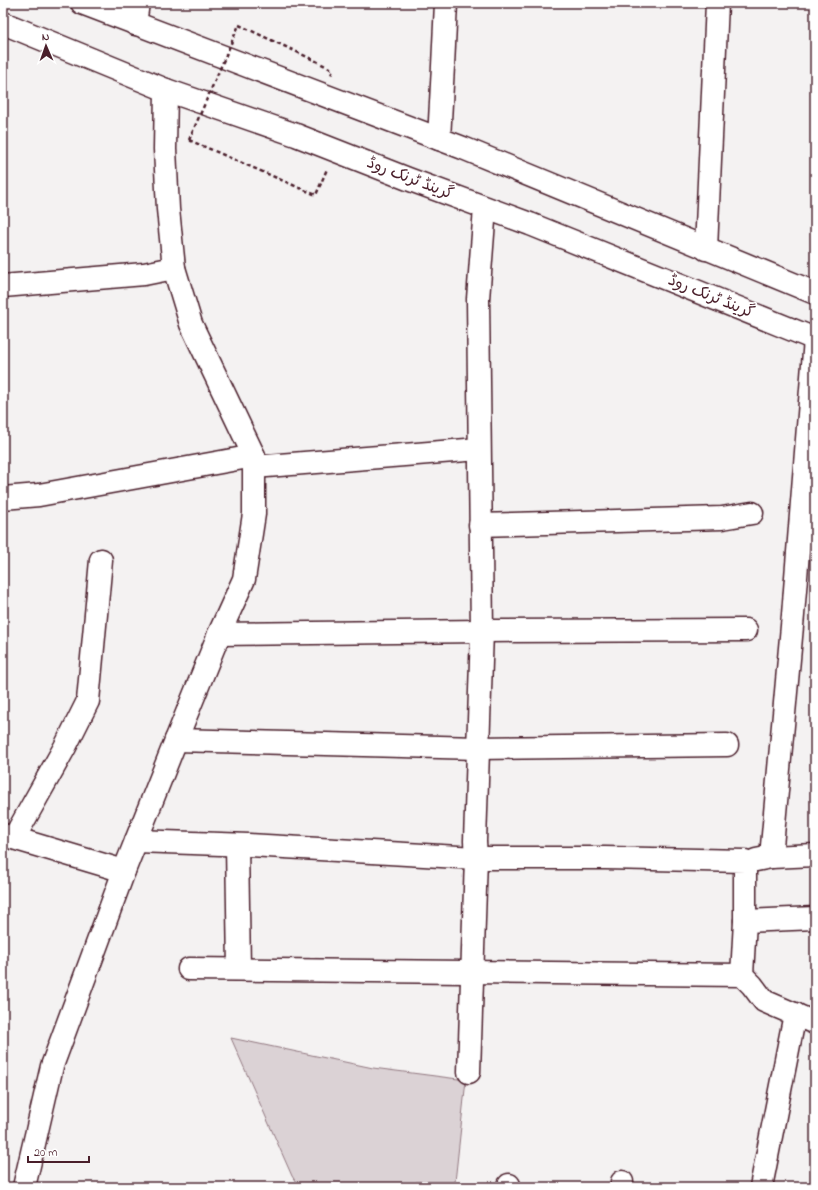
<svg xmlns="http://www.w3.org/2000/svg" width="818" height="1190" font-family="'Indie Flower','Playpen Sans Arabic',sans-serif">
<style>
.green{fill:#dbd2d5;stroke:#927880}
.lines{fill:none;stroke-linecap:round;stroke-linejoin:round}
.street-casing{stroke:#4a1f2b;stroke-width:25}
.highway-casing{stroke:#4a1f2b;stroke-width:25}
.path{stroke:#4a1f2b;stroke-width:2.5;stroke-dasharray:4 3;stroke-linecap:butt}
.street{stroke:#fff;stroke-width:22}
.highway{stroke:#fff;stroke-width:22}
.path-bridge{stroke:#4a1f2b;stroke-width:2.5;stroke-dasharray:4 3;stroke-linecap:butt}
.labels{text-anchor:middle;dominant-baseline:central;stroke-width:3.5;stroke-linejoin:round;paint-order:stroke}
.street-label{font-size:16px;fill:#4a1f2b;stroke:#fff}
</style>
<rect width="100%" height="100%" fill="#f4f2f2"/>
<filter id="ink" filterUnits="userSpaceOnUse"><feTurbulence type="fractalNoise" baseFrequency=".025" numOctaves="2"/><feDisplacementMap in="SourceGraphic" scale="8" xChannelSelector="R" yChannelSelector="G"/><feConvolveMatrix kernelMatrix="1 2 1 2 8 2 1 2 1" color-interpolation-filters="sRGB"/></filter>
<g filter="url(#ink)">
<!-- green -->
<path class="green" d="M231,1038l142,30 93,12 -11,102h-39l-1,5h-116l-7,-11z"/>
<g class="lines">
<!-- street casing -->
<g class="street-casing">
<g id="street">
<path d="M135,24l3,-21"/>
<path d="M439,139l4,-73 3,-63"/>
<path d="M706,249l11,-246"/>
<path d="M3,286l141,-12 30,-6"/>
<path d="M254,467l225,-18"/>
<path d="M3,498l36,-3 215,-39"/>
<path d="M480,525l242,-7 30,-5"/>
<path d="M219,634l263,-3 264,-1"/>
<path d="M176,740l302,8 249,-3"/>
<path d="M3,835l121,36"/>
<path d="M14,838l51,-91 23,-46 13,-141"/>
<path d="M136,841l113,4 227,13h129l140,3v60l-3,54"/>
<path d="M237,845l2,124"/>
<path d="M771,857l22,-242 22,-276"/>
<path d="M756,860l15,-3 44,-2"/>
<path d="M745,921l70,-3"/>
<path d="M189,969l553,6 10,10 12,16 51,22"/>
<path d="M469,1072l7,-214 -1,-17 7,-210 -4,-332 7,-91"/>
<path d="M622,1182v5"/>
<path d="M509,1185v2"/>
<path d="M24,1187l28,-121 72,-195 52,-131 43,-106 25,-55 10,-65v-58l-63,-132 -17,-56 -6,-59 -3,-60 1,-59"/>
<path d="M761,1187l34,-173"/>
</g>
</g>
<!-- highway casing -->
<g class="highway-casing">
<g id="highway">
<path d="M82,3l381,145 352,145"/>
<path d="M3,23l163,67 130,45 112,44 122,45 285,115"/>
</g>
</g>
<!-- path -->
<g class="path">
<path d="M239,25l77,36 17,9 -2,5"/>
<path d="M189,140l127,55 11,-26"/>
</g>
<!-- street -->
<use href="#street" class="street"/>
<!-- highway -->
<use href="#highway" class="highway"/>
<!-- path-bridge -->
<path class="path-bridge" d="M189,140l50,-115"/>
</g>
</g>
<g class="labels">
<!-- street labels -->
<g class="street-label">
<text transform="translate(410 179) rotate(21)">گرینڈ ٹرنک روڈ</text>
<text transform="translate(711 297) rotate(22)">گرینڈ ٹرنک روڈ</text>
</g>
</g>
<!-- margin -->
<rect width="818" height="1190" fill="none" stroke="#fff" stroke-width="16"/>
<rect x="8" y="8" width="802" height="1174" fill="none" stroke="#4a1f2b" stroke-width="1.5" filter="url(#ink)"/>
<!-- north arrow -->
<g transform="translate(46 46) rotate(358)" stroke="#ffffff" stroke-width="3" paint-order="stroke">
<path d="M0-3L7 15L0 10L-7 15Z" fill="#4a1f2b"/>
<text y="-6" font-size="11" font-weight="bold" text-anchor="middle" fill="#4a1f2b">N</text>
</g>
<!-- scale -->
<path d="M28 1156v6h61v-6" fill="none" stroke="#4a1f2b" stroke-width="2"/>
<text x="34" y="1156" font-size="12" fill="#4a1f2b" stroke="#ffffff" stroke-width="3" paint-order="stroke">20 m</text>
</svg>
